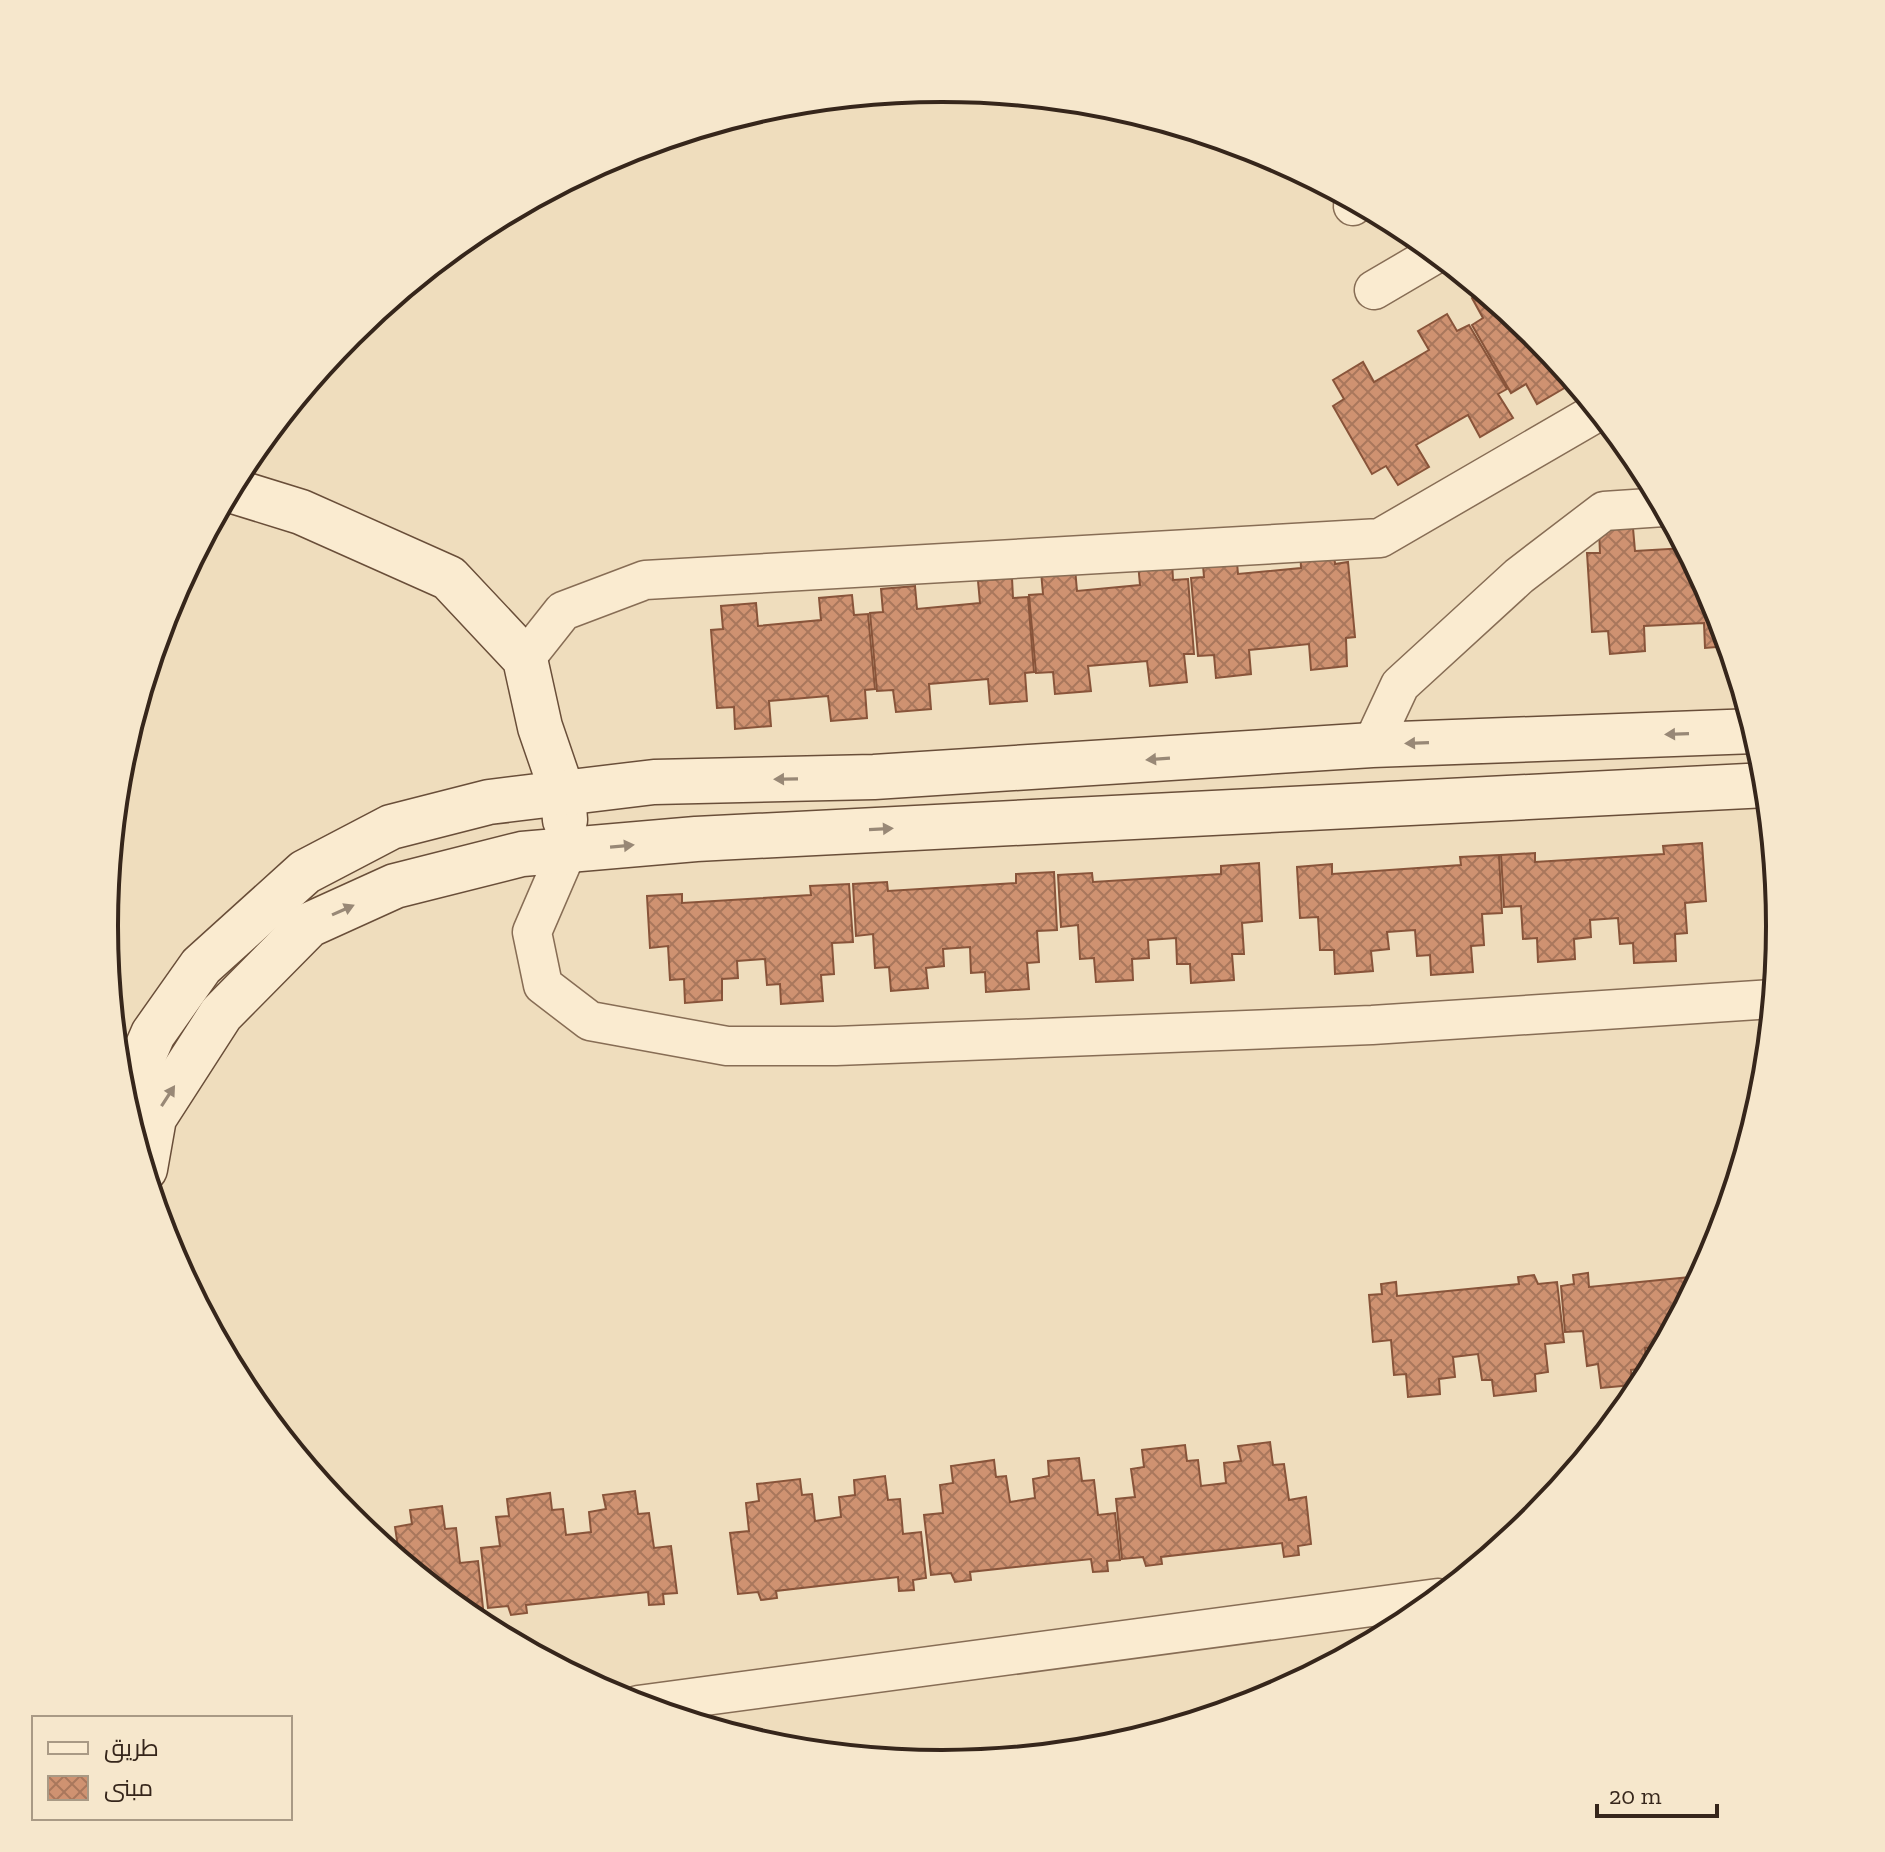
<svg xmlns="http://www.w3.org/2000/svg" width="1885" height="1852" font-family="'Zilla Slab',Cairo,serif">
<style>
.building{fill:url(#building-cross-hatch);stroke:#88543a;stroke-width:2}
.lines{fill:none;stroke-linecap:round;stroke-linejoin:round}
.street-casing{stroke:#876d55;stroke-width:41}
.secondary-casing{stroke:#694e39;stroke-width:47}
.street{stroke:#faebd0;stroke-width:38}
.secondary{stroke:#faebd0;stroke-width:44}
.oneway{fill:#988876}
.rim{fill:none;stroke:#36261b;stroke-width:4}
</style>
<defs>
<pattern id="building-cross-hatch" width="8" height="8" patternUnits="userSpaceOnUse" patternTransform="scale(2)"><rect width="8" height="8" fill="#cf9271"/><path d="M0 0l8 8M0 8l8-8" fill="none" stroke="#a9775c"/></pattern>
</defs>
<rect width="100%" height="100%" fill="#efddbd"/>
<!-- building -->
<g class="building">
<path d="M1484,291l51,43 24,28 -4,2 13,22 -31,18 -11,-20 -15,9 -39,-68 11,-7 -11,-20z"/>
<path d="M1447,314l10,17 12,-6 38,64 -9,5 15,24 -33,19 -12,-22 -52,30 13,22 -31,18 -12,-19 -14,8 -39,-68 11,-7 -11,-19 30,-18 11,20 55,-32 -11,-19z"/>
<path d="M1633,528l2,23 51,-3 31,58 12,40 -24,2 -1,-25 -60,3 1,25 -35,3 -2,-23 -16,1 -5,-79h13l-1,-23z"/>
<path d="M1333,544l2,20 13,-2 7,75 -9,1 1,28 -36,4 -2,-26 -60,6 2,24 -35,4 -2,-23 -16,1 -7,-78 13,-1 -2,-23 34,-3 2,23 63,-6 -1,-22z"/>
<path d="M1172,560l1,20 15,-1 6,75h-10l3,28 -37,4 -3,-25 -59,5 3,25 -36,3 -2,-22 -17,1 -7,-78 14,-1 -2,-23 34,-3 2,23 63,-6 -2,-22z"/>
<path d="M1012,578l1,20 15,-1 6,75 -9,1 2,28 -37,3 -2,-25 -59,5 2,25 -35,3 -3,-22 -16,1 -7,-78 13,-1 -2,-23 34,-3 2,23 63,-6 -2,-22z"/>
<path d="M852,595l2,20 14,-1 7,75 -10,1 2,28 -36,3 -3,-25 -59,5 2,25 -36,3 -1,-22 -17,1 -6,-78 12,-1 -2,-23 35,-3 2,23 63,-6 -2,-22z"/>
<path d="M1702,843l4,58 -21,2 2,30 -12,1 1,27 -42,2 -1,-20 -13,1 -2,-26 -28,2 1,17 -17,2 1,20 -37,3 -1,-24 -14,1 -2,-33 -17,1 -3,-52 34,-2v9l129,-8 -1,-8z"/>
<path d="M1773,849l5,52h-12l-3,-51z"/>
<path d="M1499,855l3,58 -20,1 2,31 -13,1 2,26 -42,3 -1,-20 -13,1 -2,-26 -28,2 2,17 -18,2 2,20 -38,3 -1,-24h-14l-2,-33 -18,1 -3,-51 35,-3v10l129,-9 -1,-8z"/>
<path d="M1259,863l3,58 -20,2 2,31h-12l2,26 -43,3 -1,-19h-13l-1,-26 -28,2 1,18 -17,1 1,21 -37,2 -2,-24 -14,1 -2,-34 -17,2 -3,-52 34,-2 1,9 128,-8v-8z"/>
<path d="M1054,872l3,58 -20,1 2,31 -12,1 2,26 -43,3 -1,-20 -14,1 -1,-26 -27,2 1,17 -18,2 2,20 -37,3 -2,-24 -14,1 -2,-34 -17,2 -3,-52 34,-2 1,9 128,-8v-9z"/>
<path d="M849,884l4,58 -21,1 2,31 -13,1 2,26 -42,3 -1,-20 -13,1 -2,-26 -28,2 1,17 -16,1v21l-37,3 -1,-24 -14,1 -2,-34 -18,2 -3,-52 35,-2v9l129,-8 -1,-9z"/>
<path d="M1588,1273l1,14 112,-11 -37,70 -19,2 2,20 -16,2 1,15 -31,3 -3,-24 -11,2 -4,-35 -18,1 -4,-46 13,-2 -1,-9z"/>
<path d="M1534,1275l4,9 19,-2 7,60 -19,2 3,28 -13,2 1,17 -42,5 -2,-16h-10l-4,-26 -25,3 2,20 -16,2 1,15 -32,3 -2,-23 -12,1 -3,-35 -18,2 -4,-47 13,-1 -1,-10 15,-2 1,14 122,-12 -1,-7z"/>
<path d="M1270,1442l3,23 11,-1 5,36 17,-3 5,47 -13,2 1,9 -15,2 -2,-14 -121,14 1,7 -16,2 -3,-9 -21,2 -6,-60 19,-2 -4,-28 13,-2 -2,-17 43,-5 2,16 11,-1 3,26 25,-3 -2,-20 17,-2 -3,-15z"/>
<path d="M1079,1458l3,23 12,-1 4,35 17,-2 5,47 -13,1 1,10 -15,1 -2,-13 -121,13 1,8 -16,2 -4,-9 -20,2 -7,-60 19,-2 -3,-28 13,-2 -2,-17 43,-6 2,17 10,-1 4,26 25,-4 -2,-19 16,-3 -1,-15z"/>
<path d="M885,1476l3,24 12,-1 3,35 18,-2 5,46 -13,2 1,10 -15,1 -1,-14 -122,14 1,7 -16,2 -3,-8 -20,2 -8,-61 19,-2 -3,-28 13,-2 -2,-17 43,-5 2,16 10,-1 3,27 26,-4 -2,-20 16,-2 -1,-15z"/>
<path d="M635,1491l3,23 11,-1 5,35 17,-2 6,47 -14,1 1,10 -15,1 -1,-13 -122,13 1,8 -16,2 -3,-9 -20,2 -7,-60 19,-2 -4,-29 13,-1 -2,-17 43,-6 2,17 11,-1 3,26 25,-3 -2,-20 17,-3 -3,-14z"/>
<path d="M442,1506l3,23 11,-1 4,35 18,-2 5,47 -13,1v8l-84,-69 12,-1 -3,-20 17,-3 -2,-14z"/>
<path d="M357,1509l2,16 10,-1 1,11 -20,-17 -7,-8z"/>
</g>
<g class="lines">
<!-- street casing -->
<g class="street-casing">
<g id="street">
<path d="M1353,206l5,-4"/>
<path d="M1374,290l63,-37"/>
<path d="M525,659l38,-48 82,-31 735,-42 219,-127"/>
<path d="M1372,745l28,-60 119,-109 85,-65 60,-4"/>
<path d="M567,851l-35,81 11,53 47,36 137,25h109l536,-21 401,-26"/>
<path d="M638,1705l800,-107"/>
</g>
</g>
<!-- secondary casing -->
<g class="secondary-casing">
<g id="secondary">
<path d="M230,490l71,22 148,66 76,81 15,68 23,67 2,26"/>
<path d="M124,1101l29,-67 48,-68 104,-94 86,-45 98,-25 165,-20 220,-5 498,-32 383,-14"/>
<path d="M145,1169l9,-51 67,-104 88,-89 86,-39 127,-32 174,-15 1071,-54"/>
</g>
</g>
<!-- street -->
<use href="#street" class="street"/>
<!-- secondary -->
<use href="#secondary" class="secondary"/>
</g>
<!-- one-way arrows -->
<defs><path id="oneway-solid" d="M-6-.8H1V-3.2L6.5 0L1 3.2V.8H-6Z" transform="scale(2)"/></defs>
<g class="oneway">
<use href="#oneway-solid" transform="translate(1677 734) rotate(178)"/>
<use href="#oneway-solid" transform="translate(1417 743) rotate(178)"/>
<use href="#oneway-solid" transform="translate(1158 759) rotate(176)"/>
<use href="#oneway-solid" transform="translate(786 779) rotate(179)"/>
<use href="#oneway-solid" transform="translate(881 829) rotate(-3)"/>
<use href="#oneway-solid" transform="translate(622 846) rotate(-5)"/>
<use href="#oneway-solid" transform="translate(343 910) rotate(-24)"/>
<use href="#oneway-solid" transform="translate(168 1096) rotate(-57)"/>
</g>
<!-- crop -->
<path d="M0 0H1885V1852H0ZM118 926a824 824 0 1 1 1648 0a824 824 0 1 1-1648 0Z" fill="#f6e7cc" fill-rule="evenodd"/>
<path class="rim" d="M118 926a824 824 0 1 1 1648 0a824 824 0 1 1-1648 0Z"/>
<!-- legend -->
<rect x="32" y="1716" width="260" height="104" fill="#f6e7cc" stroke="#a99a85" stroke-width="2"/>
<rect x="48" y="1742" width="40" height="12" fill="#faebd0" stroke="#a99a85" stroke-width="2"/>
<text x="104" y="1756" font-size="24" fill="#36261b">طريق</text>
<rect x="48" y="1776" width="40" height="24" fill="url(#building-cross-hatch)" stroke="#a99a85" stroke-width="2"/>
<text x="104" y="1796" font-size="24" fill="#36261b">مبنى</text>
<!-- scale -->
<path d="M1597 1804v12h120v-12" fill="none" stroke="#36261b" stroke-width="4"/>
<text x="1609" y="1804" font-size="24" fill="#36261b" stroke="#f6e7cc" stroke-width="6" paint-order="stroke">20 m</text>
</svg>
